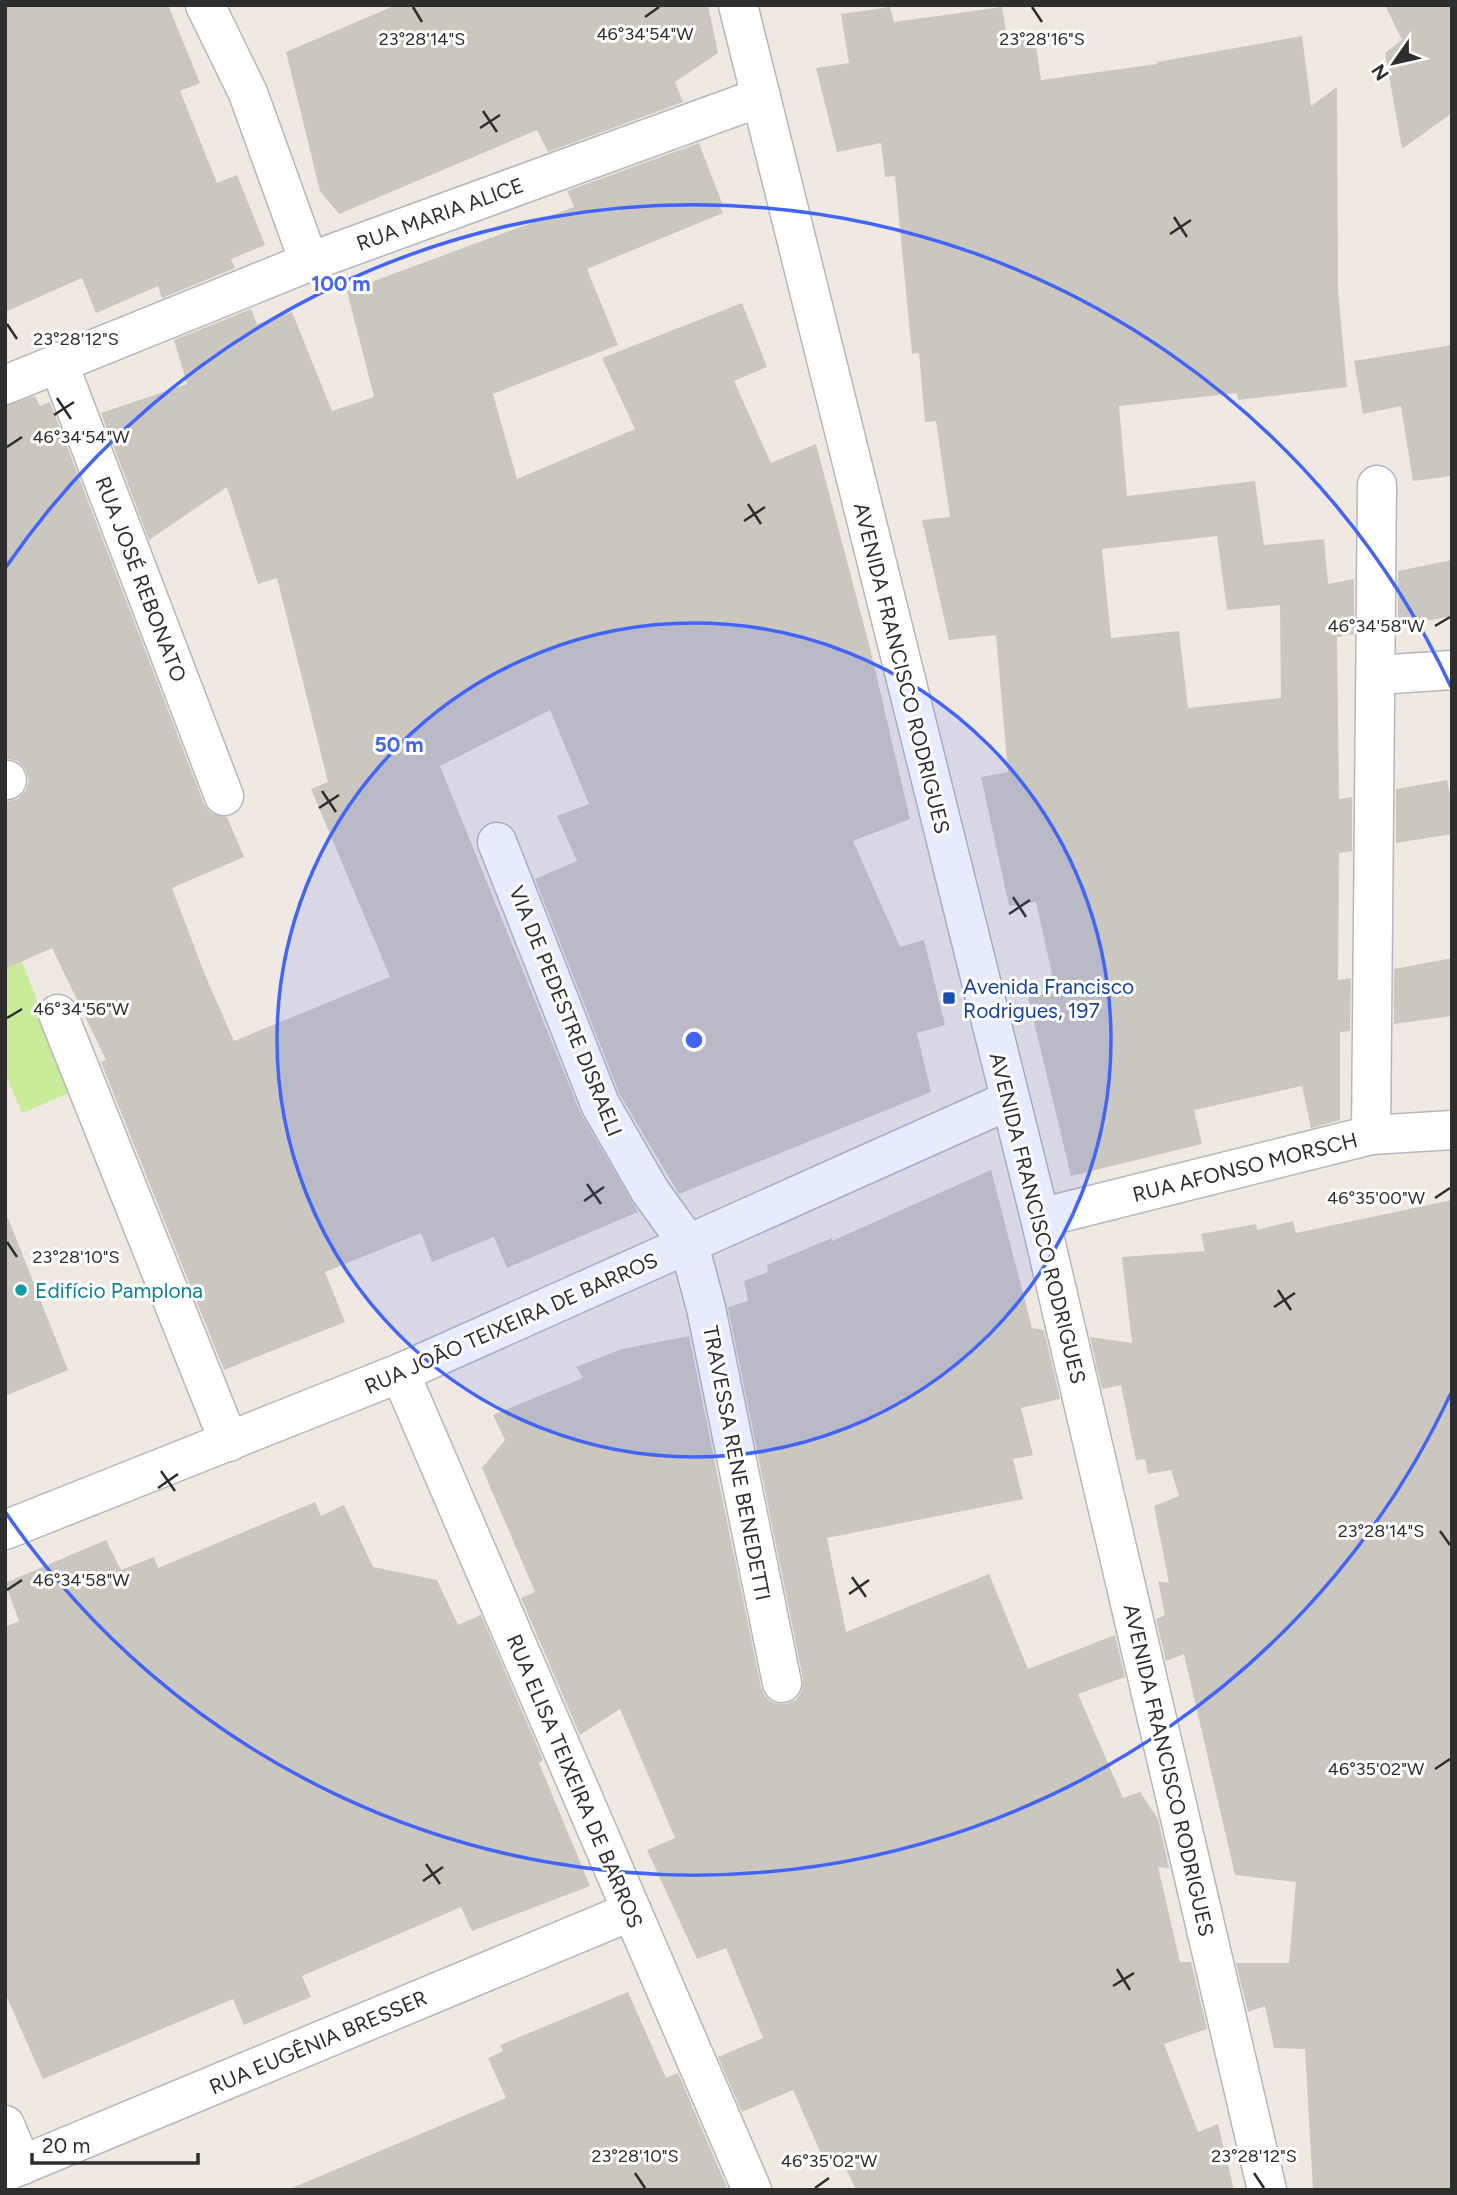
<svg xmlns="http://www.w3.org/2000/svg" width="1457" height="2195" font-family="Figtree,sans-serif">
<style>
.pitch{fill:#c9ec9a}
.building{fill:#cbc7bf;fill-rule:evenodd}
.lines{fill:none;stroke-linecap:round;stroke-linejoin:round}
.minor-casing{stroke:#b4b7c1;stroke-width:41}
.minor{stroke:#fff;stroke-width:38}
.ticks{fill:none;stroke:#2e2e2e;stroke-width:2.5}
.ring{fill:none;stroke:#4264fb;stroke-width:3.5}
.transit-dot{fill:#1a4fb4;stroke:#fff;stroke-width:2.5}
.culture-dot{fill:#0f9aa8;stroke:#fff;stroke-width:2.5}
.labels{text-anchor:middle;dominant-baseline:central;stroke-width:6;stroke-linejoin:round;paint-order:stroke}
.street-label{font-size:21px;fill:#2e2e2e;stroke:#fff}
.transit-label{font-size:21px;fill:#164399;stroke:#fff;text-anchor:start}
.culture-label{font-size:21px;fill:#0d838f;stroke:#fff;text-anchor:start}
.ticks-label{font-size:18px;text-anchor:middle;fill:#2e2e2e;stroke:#fff;stroke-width:6;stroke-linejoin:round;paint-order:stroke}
.centre{fill:#4264fb;stroke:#fff;stroke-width:3.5}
.ring-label{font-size:21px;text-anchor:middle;font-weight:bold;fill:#4264fb;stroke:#fff;stroke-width:6;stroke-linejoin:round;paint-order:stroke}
</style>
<rect width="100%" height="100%" fill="#efe9e1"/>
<!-- pitch -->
<path class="pitch" d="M21,960l53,131 -52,22 -17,-40v-106z"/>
<!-- building -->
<g class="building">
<path d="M5,5h163l32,78 -20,8 37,92 20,-8 28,70 -34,14 4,9 -73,30 -4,-12 -62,27 -14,-35 -77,34z"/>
<path d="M396,5h312l10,48 -43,29 8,20 -135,50 -11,-22 -198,84 -19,-23 -34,-139z"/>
<path d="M1385,5h67v108l-50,36 -17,-96 17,-13z"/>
<path d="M890,7l4,15 108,-15 5,30 27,-4 7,47 116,-16v-2l145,-26 9,70 26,-19 1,204 9,96 -109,13 -1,-7 -118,13 8,90 128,-15 9,64 60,-6 4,45 26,-5v55l-17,3 2,162 13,-2v54l-13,2 -1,127 13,-2 -1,53 -10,1v88l-29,8 -9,-42 -108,24 8,34 -131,32 -43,-179 28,-5 -20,-90 -27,4 -28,-129 27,-5 -12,-137 -47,5 -27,-120 28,-3 -14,-96 -11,1 -6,-69 -7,1 -17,-178 -10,1 -4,-34 -44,9 -21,-84 33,-5 -8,-49zM1217,536l10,74 53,-5 1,93 -93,10 -9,-77 -68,7 -9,-89z"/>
<path d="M699,143l23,60 -3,1 4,9 -136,56 31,76 -125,49 24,85 118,-50 -33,-71 140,-55 25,64 -33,14 37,82 45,-19 54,204 40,171 -57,22 47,106 24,-7 21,85 -28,8 14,59 -252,102 -59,-99 -85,-216 42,-18 -20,-45 32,-12 -39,-94 -110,56 140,346 58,100 -131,56 -13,-31 -62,25 -11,-29 -96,39 20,50 -121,48 -123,-308 5,-2 -54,-112 -47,21v-167l13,-3 8,-9 3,-9 -3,-11 -8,-9 -13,-3v-352l30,-10 5,10 10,-4 154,402 7,9 16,4 17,40 -72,31 33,87 29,66 156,-64 -79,-188 17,-7 -51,-204 -19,6 -31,-97 -78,53 -48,-127 86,-29 -13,-44 77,-31 6,15 35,-12 40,99 42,-14 -27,-106 227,-84 -7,-16z"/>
<path d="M1452,345v131l-39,5 -12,-75 -38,8 -9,-53z"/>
<path d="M1452,560v56l-54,10v-55z"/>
<path d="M1447,780l5,24v30l-56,9v-54z"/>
<path d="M1452,958v58l-58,8v-55z"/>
<path d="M991,1170l41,158 12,2 16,69 -39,9 12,47 -20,4 10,40 -196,39 19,94 143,-58 39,95 87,-34 10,42 -47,17 45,104 17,-6 18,27 11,49 -11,-1 22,95h11l16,67 -43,15 34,88 20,-8 16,66h-378l-18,-38 -15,6 -30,-68 -51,22 -24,-55 45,-19 -37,-90 -29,11 -50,-109 28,-12 -55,-129 -40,26 -59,-137 14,-6 -53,-124 23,-28 -12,-25 90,-37 -7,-11 46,-18 67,-13 72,351 4,10 9,6 12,1 10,-4 6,-9 1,-12 -75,-372 20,-6 -4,-20 24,-9 -1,-7 65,-27v3z"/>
<path d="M1452,1200v990h-139l-8,-141 -31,-1 -9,-42 -17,6 -12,-49h53l7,-81 -61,-7 -51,-221 -18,7 -10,-42 9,-4 -7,-34 11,2 -15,-77 25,-10 -8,-26 -23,4 -3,-15 -9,1 -15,-75 -19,4 -12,-52 42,6 -10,-86 83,-6 -4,-17 55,-10 1,6 36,-9 3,12z"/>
<path d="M5,1218h3l60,152 -63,26z"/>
<path d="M315,1502l6,14 23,-11 29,62 64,13 21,45 23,-10 62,145 -4,3 51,123 -118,45 -11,-24 -159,69 9,21 -67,28 -11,-26 -190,80 -38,-86v-366l14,-6 -14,-38 101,-43 15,30 33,-13 4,11z"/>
<path d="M628,1992l38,86 12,-5 50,117h-441l219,-92 -18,-40 15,-7 -3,-6z"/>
</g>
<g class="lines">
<!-- minor casing -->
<g class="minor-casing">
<g id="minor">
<path d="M205,5l43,88 61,169"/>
<path d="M738,5l302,1213 227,972"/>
<path d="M58,362l166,434"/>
<path d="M5,385l304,-123 452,-165"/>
<path d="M1376,675l76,-5"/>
<path d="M5,780h2"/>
<path d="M497,842l103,262 50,87 39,54 17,63 76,375"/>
<path d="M58,1014l171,428"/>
<path d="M1371,1135l6,-650"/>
<path d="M1040,1218l331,-83 81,-5"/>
<path d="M400,1373l352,817"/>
<path d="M5,1530l395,-157 610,-273"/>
<path d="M5,2125l17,40"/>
<path d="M5,2172l627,-261"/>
</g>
</g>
<!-- minor -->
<use href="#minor" class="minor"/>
</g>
<!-- ticks -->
<path class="ticks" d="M413,7l9,15M1032,7l10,15M645,17l14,-10M483,111l14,21M480,128l20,-13M1174,217l13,20M1170,234l21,-14M7,324l10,15M57,398l14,21M54,415l20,-13M7,447l15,-10M748,504l13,20M744,521l21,-14M1435,626l15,-9M322,791l14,21M319,808l20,-13M1013,897l13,20M1009,914l21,-14M7,1018l15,-9M587,1184l14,20M1435,1198l15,-10M584,1201l20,-14M7,1242l10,15M1278,1290l13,20M1274,1307l21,-14M161,1471l14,20M158,1488l20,-14M1440,1531l10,14M852,1577l14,20M7,1590l15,-10M849,1594l20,-14M1435,1769l15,-10M426,1864l14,20M423,1881l20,-14M1117,1969l13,21M1113,1986l21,-13M635,2173l10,15M1254,2173l10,15M815,2188l14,-10"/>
<!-- distance rings -->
<circle cx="694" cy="1040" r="417" fill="#4264fb" fill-opacity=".12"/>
<g class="ring">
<circle cx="694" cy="1040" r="417"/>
<path d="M1451 1393A835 835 0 0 1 6 1513M6 567A835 835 0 0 1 1451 687"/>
</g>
<!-- markers -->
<rect class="transit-dot" x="942" y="991" width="14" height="14" rx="3.5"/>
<circle class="culture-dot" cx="21" cy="1290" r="7"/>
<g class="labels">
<!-- street labels -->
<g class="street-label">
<text transform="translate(440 214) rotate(-20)">RUA MARIA ALICE</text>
<text transform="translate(141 579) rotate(69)">RUA JOSÉ REBONATO</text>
<text transform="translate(902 668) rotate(76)">AVENIDA FRANCISCO RODRIGUES</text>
<text transform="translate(566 1011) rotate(68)">VIA DE PEDESTRE DISRAELI</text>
<text transform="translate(1245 1167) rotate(-14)">RUA AFONSO MORSCH</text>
<text transform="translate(1038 1218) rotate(76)">AVENIDA FRANCISCO RODRIGUES</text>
<text transform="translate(511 1323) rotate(-24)">RUA JOÃO TEIXEIRA DE BARROS</text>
<text transform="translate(737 1463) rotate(79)">TRAVESSA RENE BENEDETTI</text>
<text transform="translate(1169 1770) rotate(77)">AVENIDA FRANCISCO RODRIGUES</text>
<text transform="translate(575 1781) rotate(67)">RUA ELISA TEIXEIRA DE BARROS</text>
<text transform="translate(318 2042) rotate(-23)">RUA EUGÊNIA BRESSER</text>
</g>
<!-- transit labels -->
<g class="transit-label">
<text x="963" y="986">Avenida Francisco<tspan x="963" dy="24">Rodrigues, 197</tspan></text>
</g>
<!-- culture labels -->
<g class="culture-label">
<text x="35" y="1290">Edifício Pamplona</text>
</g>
</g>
<g class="ticks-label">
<text x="645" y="40">46°34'54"W</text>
<text x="422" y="45">23°28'14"S</text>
<text x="1042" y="45">23°28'16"S</text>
<text x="76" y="345">23°28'12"S</text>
<text x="81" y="443">46°34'54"W</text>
<text x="1376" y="632">46°34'58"W</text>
<text x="81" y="1015">46°34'56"W</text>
<text x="1376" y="1204">46°35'00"W</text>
<text x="76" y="1263">23°28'10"S</text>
<text x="1381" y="1537">23°28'14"S</text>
<text x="81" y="1586">46°34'58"W</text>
<text x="1376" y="1775">46°35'02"W</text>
<text x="635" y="2162">23°28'10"S</text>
<text x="1254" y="2162">23°28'12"S</text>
<text x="829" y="2167">46°35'02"W</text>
</g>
<circle cx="694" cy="1040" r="10" class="centre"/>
<g class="ring-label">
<text x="341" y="291">100 m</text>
<text x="399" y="752">50 m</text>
</g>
<!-- border -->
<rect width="1457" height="2195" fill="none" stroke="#2e2e2e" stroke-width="14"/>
<!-- north arrow -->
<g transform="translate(1394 63) rotate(236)" stroke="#ffffff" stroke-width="5" paint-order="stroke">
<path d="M0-5L12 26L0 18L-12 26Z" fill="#2e2e2e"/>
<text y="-10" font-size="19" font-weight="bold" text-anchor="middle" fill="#2e2e2e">N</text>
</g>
<!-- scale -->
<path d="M32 2153v10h166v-10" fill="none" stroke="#2e2e2e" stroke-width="3.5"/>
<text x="42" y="2153" font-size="21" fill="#2e2e2e" stroke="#ffffff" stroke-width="5" paint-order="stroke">20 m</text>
</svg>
